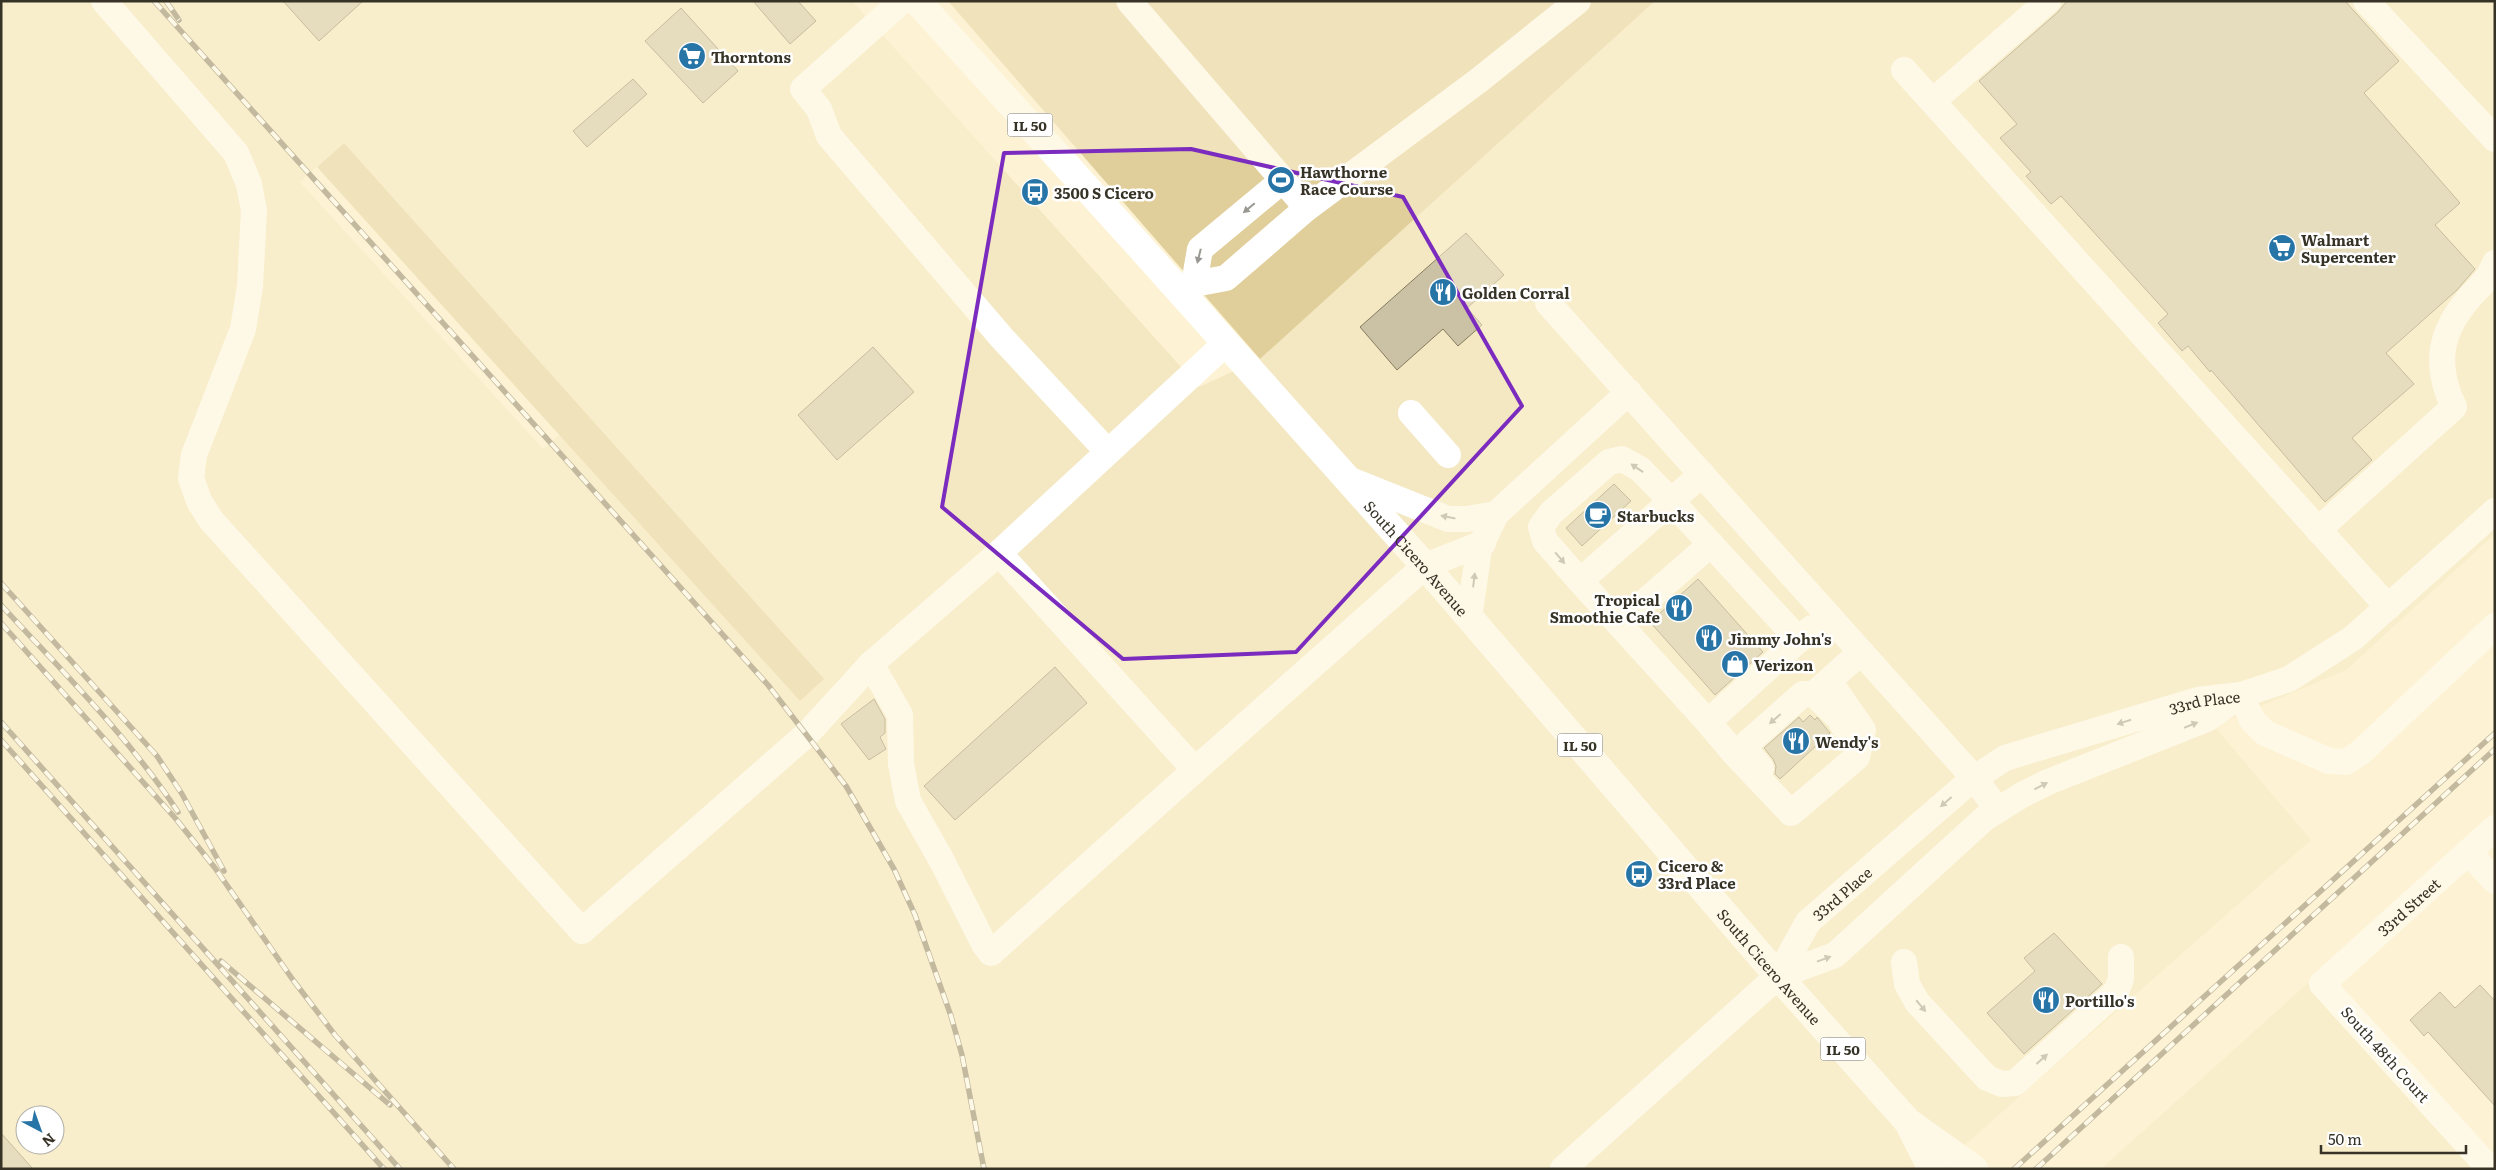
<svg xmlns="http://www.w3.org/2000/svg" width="2496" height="1170" font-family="Literata,serif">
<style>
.built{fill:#f4e8c2;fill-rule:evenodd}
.green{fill:#e0cf9b}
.building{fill:#cbc1a4;stroke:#857c60}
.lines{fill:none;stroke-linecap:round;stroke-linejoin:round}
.minor{stroke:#fff;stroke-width:26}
.major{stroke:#fff;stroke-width:28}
.rail-casing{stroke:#7a7461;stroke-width:5.5}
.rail{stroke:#fff;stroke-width:4;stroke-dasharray:11;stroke-linecap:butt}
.oneway{fill:#9a9892}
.marked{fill:none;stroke:#7b2cbf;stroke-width:4;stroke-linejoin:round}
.labels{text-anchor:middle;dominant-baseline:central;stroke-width:5;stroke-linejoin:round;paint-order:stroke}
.shield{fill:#fff;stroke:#727067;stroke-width:1}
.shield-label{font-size:14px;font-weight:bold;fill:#363226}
.poi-label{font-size:15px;font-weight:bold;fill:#363226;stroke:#fff;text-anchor:start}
.street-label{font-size:15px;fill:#363226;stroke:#fff}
</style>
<rect width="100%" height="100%" fill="#fdf3d4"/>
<!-- built -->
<g class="built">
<path d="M1,1h851l347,386 61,-28 395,-358h840v533l-149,136 -132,56 97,114 -361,318 8,11h-1957zM343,143l241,270 -41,36 -243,-267zM25,1115h30v30h-30z"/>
<path d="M2308,983l167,186h-374z"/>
</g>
<!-- green -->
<g class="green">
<path d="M948,1h707l-395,358z"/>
<path d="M344,143l480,536 -24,22 -483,-534z"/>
</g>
<!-- building -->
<g class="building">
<path d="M283,1h80l-44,40z"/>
<path d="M753,1h45l18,20 -26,23z"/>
<path d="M2067,1h278l54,60 -35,32 96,110 -25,22 40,44 -18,21 -71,63 28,31 -62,54 20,22 -47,42 -114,-132 -1,2 -22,-26 -6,5 -24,-28 10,-9 -107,-118 -10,8 -25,-28 5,-4 -31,-34 17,-14 -38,-43 79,-69z"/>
<path d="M681,8l57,63 -35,32 -58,-62z"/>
<path d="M633,79l14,15 -60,53 -14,-16z"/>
<path d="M1466,233l38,42 -37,33 15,17 -24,21 -15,-17 -46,41 -37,-43z"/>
<path d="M873,347l41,45 -77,68 -39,-45z"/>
<path d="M1614,484l17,17 -49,45 -16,-18z"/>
<path d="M1698,579l65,73 -48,43 -65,-73z"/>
<path d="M1055,667l32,36 -132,117 -31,-34z"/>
<path d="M874,699l11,20v14l-5,4 6,12 -17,11 -28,-36z"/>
<path d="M1810,715l5,5 2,-3 13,16 -50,46 -5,-5 1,-8 -3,-7 -9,-11 35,-31 4,5z"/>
<path d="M2054,933l48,51 -78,70 -37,-41 48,-42 -11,-13z"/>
<path d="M2480,985l15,16v105l-67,-74 -4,4 -14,-16 30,-28 15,16z"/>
<path d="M1,1133l32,36h-32z"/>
</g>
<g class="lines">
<!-- minor -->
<g class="minor">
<path d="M104,1l132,152 13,31 5,27 -4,75 -7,43 -49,126 -3,23 8,23 12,19 371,411 225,-197 64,-70 128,-111 227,-210"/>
<path d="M902,1l-99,88 16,20 10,27 173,202 106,114"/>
<path d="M1129,1l178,207"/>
<path d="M2366,1l129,138"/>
<path d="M1904,70l484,537"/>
<path d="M1933,101l115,-100"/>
<path d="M1194,284l6,-35 83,-69"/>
<path d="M1182,294l12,-10 32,-6 81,-70 171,-127 100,-80"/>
<path d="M1548,303l426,475 24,32"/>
<path d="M1411,413l37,42"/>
<path d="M1348,479l100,40h19l29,-5"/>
<path d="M2495,511l-142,127 -64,41 -48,16 11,25 13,13 64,28 17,1 15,-10 134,-126"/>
<path d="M2318,530l136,-123c-20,-41 -15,-75 16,-110 13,-15 16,-14 25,-34"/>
<path d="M1580,581l122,-107"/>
<path d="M1469,618l10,-69 17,-35 133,-122"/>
<path d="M1619,624l92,-80"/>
<path d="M1799,640l-127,-138 -32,-33 -18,-10 -13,3 -58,51 -10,14 4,14 35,40 128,141 27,32 56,59 66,-56 6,-27 -34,-49"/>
<path d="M871,664l29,51 1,49 7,37 34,60 42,83 7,9 204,-183 -196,-217"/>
<path d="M1814,694l25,24 5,9"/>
<path d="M1708,722l104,-94"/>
<path d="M1761,768l-18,-21 60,-53h11l47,-42"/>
<path d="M1195,770l230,-204 58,-23"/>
<path d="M2468,852l27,29"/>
<path d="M1904,962l3,22 10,18 70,76 15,6 13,-1 101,-91 5,-13v-22"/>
<path id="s1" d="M1563,1169l215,-193 30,-54 161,-140 36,-24 193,-58 43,-5 -34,24 -159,63 -26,13 -37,23 -150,137 -57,21"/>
<path id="s2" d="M2490,1169l-168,-185 173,-156"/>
</g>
<!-- major -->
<g class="major">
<path id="s3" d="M917,1l226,249 282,316 353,410 130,146 66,47"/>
<path d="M1910,1126l22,43"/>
</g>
<!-- rail casing -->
<g class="rail-casing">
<g id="rail">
<path d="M154,1l614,684 78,101 48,83 21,46 36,101 11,39 22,114"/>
<path d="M166,1l13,19"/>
<path d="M1,583l156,173 25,38 42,77"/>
<path d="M1,605c61,66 127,131 177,207"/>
<path d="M1,623l175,196 39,49 78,112 42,55 119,134"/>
<path d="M1,722l399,447"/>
<path d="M1,740l383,429"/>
<path d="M221,961l169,144"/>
<path d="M2014,1169l481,-436"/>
<path d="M2036,1169l459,-420"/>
</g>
</g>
<!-- rail -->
<use href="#rail" class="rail"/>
</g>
<!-- one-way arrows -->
<defs><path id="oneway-solid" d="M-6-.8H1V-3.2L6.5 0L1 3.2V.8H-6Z" transform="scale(1.25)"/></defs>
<g class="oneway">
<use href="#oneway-solid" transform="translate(1249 208) rotate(140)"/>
<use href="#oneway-solid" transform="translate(1199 256) rotate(104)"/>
<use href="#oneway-solid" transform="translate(1637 468) rotate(-146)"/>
<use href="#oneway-solid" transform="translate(1448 517) rotate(-169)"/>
<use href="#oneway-solid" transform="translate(1560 558) rotate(49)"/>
<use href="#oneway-solid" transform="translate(1474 580) rotate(-83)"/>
<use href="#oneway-solid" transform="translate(1775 719) rotate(139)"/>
<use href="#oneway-solid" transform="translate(2124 722) rotate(163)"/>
<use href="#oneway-solid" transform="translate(2191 725) rotate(-22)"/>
<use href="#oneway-solid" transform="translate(2041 786) rotate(-27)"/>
<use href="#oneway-solid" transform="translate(1946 802) rotate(139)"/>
<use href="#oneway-solid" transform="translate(1824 959) rotate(-20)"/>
<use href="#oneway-solid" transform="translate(1921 1006) rotate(50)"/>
<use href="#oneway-solid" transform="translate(2042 1059) rotate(-42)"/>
</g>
<!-- marked area -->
<path d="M0 0H2496V1170H0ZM1191,149l212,48 119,209 -226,246 -173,7 -181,-152 62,-354z" fill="#fdf3d4" fill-opacity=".55" fill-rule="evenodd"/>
<path class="marked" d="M1191,149l212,48 119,209 -226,246 -173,7 -181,-152 62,-354z"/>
<!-- icons -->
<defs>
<g id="supermarket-disc" transform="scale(1.4375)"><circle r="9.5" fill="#2774a6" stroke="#fff"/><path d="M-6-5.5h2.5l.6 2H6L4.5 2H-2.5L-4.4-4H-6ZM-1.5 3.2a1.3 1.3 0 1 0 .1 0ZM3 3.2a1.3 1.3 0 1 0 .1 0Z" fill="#fff"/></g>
<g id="stadium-disc" transform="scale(1.4375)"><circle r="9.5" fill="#2774a6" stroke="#fff"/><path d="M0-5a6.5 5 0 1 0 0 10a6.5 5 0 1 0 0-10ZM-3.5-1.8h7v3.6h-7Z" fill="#fff"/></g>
<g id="bus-disc" transform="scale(1.4375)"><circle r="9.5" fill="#2774a6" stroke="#fff"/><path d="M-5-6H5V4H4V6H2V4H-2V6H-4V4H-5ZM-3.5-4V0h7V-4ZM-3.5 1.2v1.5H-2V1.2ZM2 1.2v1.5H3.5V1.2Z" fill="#fff"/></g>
<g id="restaurant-disc" transform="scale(1.4375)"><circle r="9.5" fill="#2774a6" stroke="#fff"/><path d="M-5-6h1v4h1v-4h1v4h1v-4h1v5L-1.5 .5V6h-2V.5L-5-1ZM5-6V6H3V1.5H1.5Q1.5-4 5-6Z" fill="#fff"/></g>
<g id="cafe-disc" transform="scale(1.4375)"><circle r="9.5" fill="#2774a6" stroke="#fff"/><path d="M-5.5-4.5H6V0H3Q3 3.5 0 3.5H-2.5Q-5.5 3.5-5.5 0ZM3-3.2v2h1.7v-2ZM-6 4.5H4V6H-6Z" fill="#fff"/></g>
<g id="shop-disc" transform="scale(1.4375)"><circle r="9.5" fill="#2774a6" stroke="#fff"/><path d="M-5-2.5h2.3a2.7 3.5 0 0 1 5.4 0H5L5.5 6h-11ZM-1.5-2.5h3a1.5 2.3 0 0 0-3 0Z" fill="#fff"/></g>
</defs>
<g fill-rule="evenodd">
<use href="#supermarket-disc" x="692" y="56"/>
<use href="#stadium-disc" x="1281" y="180"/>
<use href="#bus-disc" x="1035" y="192"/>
<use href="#supermarket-disc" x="2282" y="248"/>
<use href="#restaurant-disc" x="1443" y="292"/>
<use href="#cafe-disc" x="1598" y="515"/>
<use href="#restaurant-disc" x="1679" y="608"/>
<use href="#restaurant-disc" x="1709" y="638"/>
<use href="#shop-disc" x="1735" y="664"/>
<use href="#restaurant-disc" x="1796" y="741"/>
<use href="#bus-disc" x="1639" y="874"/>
<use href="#restaurant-disc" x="2046" y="1000"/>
</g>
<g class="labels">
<!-- shield labels -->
<g class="shield">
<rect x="1007.5" y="113.5" width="45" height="23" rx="4"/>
<rect x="1557.5" y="733.5" width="45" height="23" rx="4"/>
<rect x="1820.5" y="1037.5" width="45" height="23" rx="4"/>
</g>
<g class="shield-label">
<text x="1030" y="125">IL 50</text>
<text x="1580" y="745">IL 50</text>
<text x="1843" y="1049">IL 50</text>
</g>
<!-- poi labels -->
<g class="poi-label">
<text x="711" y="56">Thorntons</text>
<text x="1300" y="171">Hawthorne<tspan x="1300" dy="17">Race Course</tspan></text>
<text x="1054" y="192">3500 S Cicero</text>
<text x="2301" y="239">Walmart<tspan x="2301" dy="17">Supercenter</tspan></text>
<text x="1462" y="292">Golden Corral</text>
<text x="1617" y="515">Starbucks</text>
<text x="1660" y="599" text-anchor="end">Tropical<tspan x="1660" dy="17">Smoothie Cafe</tspan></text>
<text x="1728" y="638">Jimmy John's</text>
<text x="1754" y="664">Verizon</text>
<text x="1815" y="741">Wendy's</text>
<text x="1658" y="865">Cicero &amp;<tspan x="1658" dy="17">33rd Place</tspan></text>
<text x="2065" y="1000">Portillo's</text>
</g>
<!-- street labels -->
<g class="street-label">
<text stroke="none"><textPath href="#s3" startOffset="748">South Cicero Avenue</textPath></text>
<text stroke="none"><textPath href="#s1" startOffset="815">33rd Place</textPath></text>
<text stroke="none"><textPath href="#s1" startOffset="395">33rd Place</textPath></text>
<text stroke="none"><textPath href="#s2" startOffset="366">33rd Street</textPath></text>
<text stroke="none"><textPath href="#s3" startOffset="1288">South Cicero Avenue</textPath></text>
<text transform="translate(2386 1054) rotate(48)">South 48th Court</text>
</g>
</g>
<!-- border -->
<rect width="2496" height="1170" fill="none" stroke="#363226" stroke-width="5"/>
<!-- north arrow -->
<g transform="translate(40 1130) rotate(139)"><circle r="24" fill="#ffffff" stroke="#afada8"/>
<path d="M0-4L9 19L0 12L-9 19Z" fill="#2774a6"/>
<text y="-8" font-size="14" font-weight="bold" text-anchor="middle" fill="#363226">N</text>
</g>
<!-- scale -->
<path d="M2321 1145v8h145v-8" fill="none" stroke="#363226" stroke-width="2.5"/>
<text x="2328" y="1145" font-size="15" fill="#363226" stroke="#ffffff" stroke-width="4" paint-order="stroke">50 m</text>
</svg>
